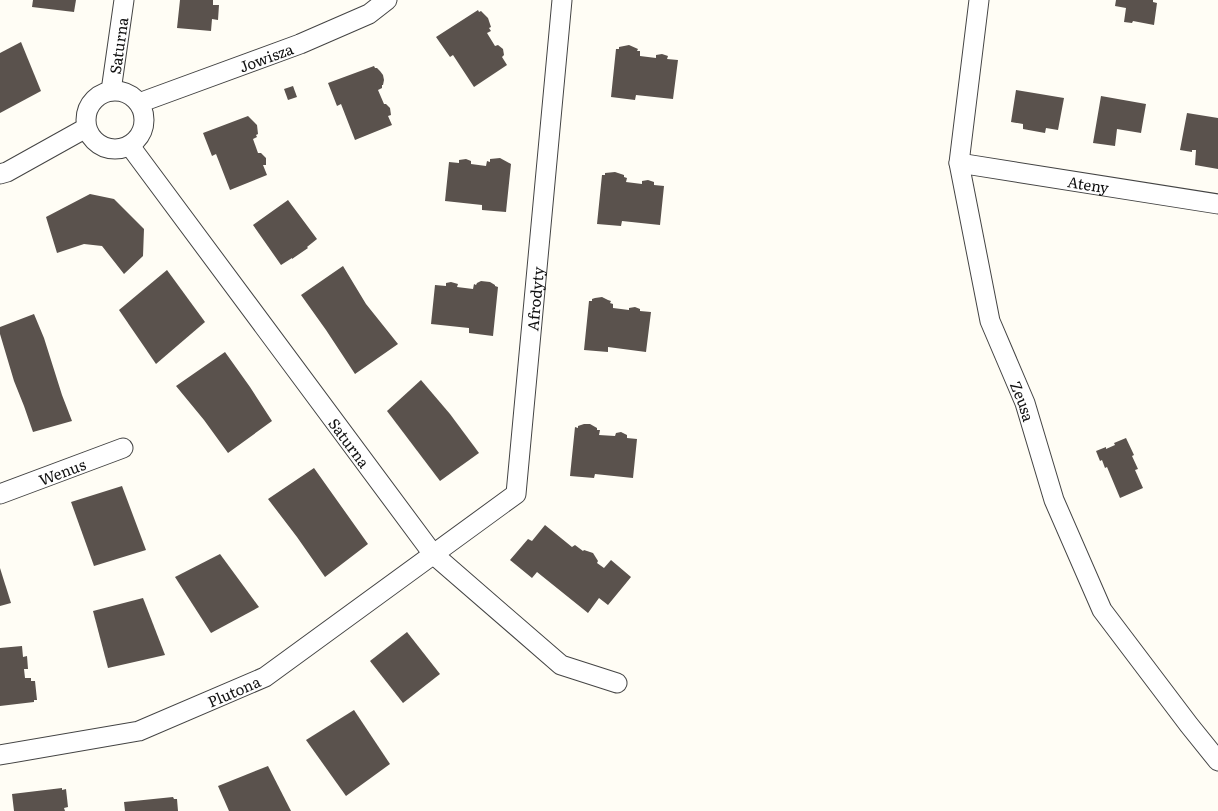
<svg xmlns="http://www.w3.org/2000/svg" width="1218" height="811" font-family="Literata,serif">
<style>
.building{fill:#5a524d}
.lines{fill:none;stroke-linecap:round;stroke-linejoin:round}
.street-casing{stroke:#444;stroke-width:21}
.street{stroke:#fff;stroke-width:19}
.labels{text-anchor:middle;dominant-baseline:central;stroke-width:5;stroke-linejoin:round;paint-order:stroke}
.street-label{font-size:15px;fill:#111;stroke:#fff}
</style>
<rect width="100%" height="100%" fill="#fffdf5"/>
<!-- building -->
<g class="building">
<path d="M33,0h43l-2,12 -42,-5z"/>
<path d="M180,0h33v5h6l-1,15 -6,-1 -1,12 -34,-3z"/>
<path d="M1116,0h37v2l4,1 -3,22 -21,-4 -1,2 -8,-1 2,-14 -11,-2z"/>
<path d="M478,10l1,2 2,-1 7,7 3,9 -2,1 2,3 -4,2 8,13 3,-1 5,4 1,6 -2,2 5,8 -33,22 -21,-32 -3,2 -14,-20z"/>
<path d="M21,42l20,49 -41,22v-60z"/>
<path d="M629,45l9,4 -1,2h3v5l16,2v-3l6,-1 6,2 -1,3 11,1 -5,39 -37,-4 -1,5 -24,-3 5,-48h3v-2z"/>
<path d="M374,66l1,2h2l3,3 3,4 1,5 -1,5h-1v3l-4,2 6,14h2l4,4 1,7 -3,1 4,9 -37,15 -14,-36 -4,2 -9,-23z"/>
<path d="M293,86l4,11 -9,3 -4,-11z"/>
<path d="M1016,90l48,8 -6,32 -12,-2 -1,5 -22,-4v-5l-12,-2z"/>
<path d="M1101,96l45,8 -5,29 -24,-4 -2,17 -22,-3z"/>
<path d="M1187,113l31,5v51l-23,-4 1,-15h-4v2l-12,-2z"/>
<path d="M248,116l9,9 1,9 -2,1 1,2 -4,2 5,14h3l5,5v7h-3l4,10 -37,15 -14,-36 -4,2 -9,-23z"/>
<path d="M500,158l11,6 -5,48 -24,-2v-5l-37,-4 4,-39 10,1v-3l7,-1 5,2v3l15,2 1,-5 3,1v-3z"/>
<path d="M615,172l9,3v2l3,1 -1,4 16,2v-3l6,-1 6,2v3l10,1 -4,39 -38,-4 -1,5 -24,-2 5,-49h3v-2z"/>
<path d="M90,194l24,5 30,30 -1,27 -19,18 -22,-28 -18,-2 -27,9 -11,-36z"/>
<path d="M288,200l29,39 -10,8 1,1 -16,11v-1l-11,7 -28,-40z"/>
<path d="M343,266l23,38 32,40 -43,30 -29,-44 -25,-35z"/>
<path d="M167,270l38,52 -49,42 -37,-54z"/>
<path d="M481,281l9,1 5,3v1l3,1 -5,49 -24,-3v-5l-38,-4 4,-39 11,1v-3l5,-1 7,2 -1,3 16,2 1,-5 2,1 1,-2z"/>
<path d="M602,297l6,3 3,1 -1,2 3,1v4l16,2v-2l6,-1 5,2v2l11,1 -5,40 -38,-5v5l-24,-2 5,-49h3v-2l3,-1z"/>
<path d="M34,314l10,24 18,57 10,26 -39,11 -9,-26 -10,-25 -14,-47v-7z"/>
<path d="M225,352l25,35 22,34 -44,32 -24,-33 -28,-34z"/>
<path d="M421,380l29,34 29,39 -39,28 -53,-70z"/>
<path d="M584,424h6l7,4v2h3l-1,5 16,1 1,-3 5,-1 6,3v3l10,1 -4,39 -38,-4 -1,4 -24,-2 5,-49 3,1v-2z"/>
<path d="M1126,438l8,17 -2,1 6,13 -3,1 8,18 -23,10 -13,-31 -2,1 -3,-8 -2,1 -4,-10 10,-4v2l9,-4 -1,-2z"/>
<path d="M314,468l54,76 -43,33 -28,-40 -29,-38z"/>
<path d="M122,486l24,64 -52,16 -23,-64z"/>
<path d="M545,525l27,22 3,-2 8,6 1,-1 9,3 5,8 -1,2 7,5 7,-8 20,17 -23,28 -9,-7 -11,15 -51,-41 -5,6 -22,-18 18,-21 4,2z"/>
<path d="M220,554l39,53 -48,26 -36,-56z"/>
<path d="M0,568l11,35 -11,3z"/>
<path d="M143,598l22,57 -57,13 -15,-57z"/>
<path d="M407,632l33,42 -37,29 -33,-42z"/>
<path d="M22,646l1,11 4,-1 1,13h-4l1,9h6v3h4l2,19h-3v2l-34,4v-58z"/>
<path d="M354,710l36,54 -44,32 -40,-56z"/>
<path d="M268,766l23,45h-62l-11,-25z"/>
<path d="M62,788v2l4,-1 2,18 -4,1 1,3h-51l-2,-17z"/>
<path d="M173,797l1,2h3l1,12h-53l-1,-9z"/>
</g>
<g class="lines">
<!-- street casing -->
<g class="street-casing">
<g id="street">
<path id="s1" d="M979,0l-20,163 31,158 35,82 29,97 48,110 87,115 29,36"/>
<circle cx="115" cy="120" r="29"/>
<path id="s2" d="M111,91l13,-91"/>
<path id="s3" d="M139,103l161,-59 69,-30 18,-14"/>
<path id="s4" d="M130,146l303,408 128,111 56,18"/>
<path id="s5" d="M959,163l259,41"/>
<path d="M0,174l7,-2 79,-44"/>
<path id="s6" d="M0,494l123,-46"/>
<path id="s7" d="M0,755l139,-24 126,-54 251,-183 46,-494"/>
</g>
</g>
<!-- street -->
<use href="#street" class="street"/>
</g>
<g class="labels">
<!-- street labels -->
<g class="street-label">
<text stroke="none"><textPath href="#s2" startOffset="46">Saturna</textPath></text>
<text stroke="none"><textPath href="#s3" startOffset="135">Jowisza</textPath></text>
<text stroke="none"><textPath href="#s5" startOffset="131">Ateny</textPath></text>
<text stroke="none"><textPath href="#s7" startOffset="785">Afrodyty</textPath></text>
<text stroke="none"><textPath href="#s1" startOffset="412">Zeusa</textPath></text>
<text stroke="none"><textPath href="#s4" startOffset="369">Saturna</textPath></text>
<text stroke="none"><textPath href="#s6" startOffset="66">Wenus</textPath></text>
<text stroke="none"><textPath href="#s7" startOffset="244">Plutona</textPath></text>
</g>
</g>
</svg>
